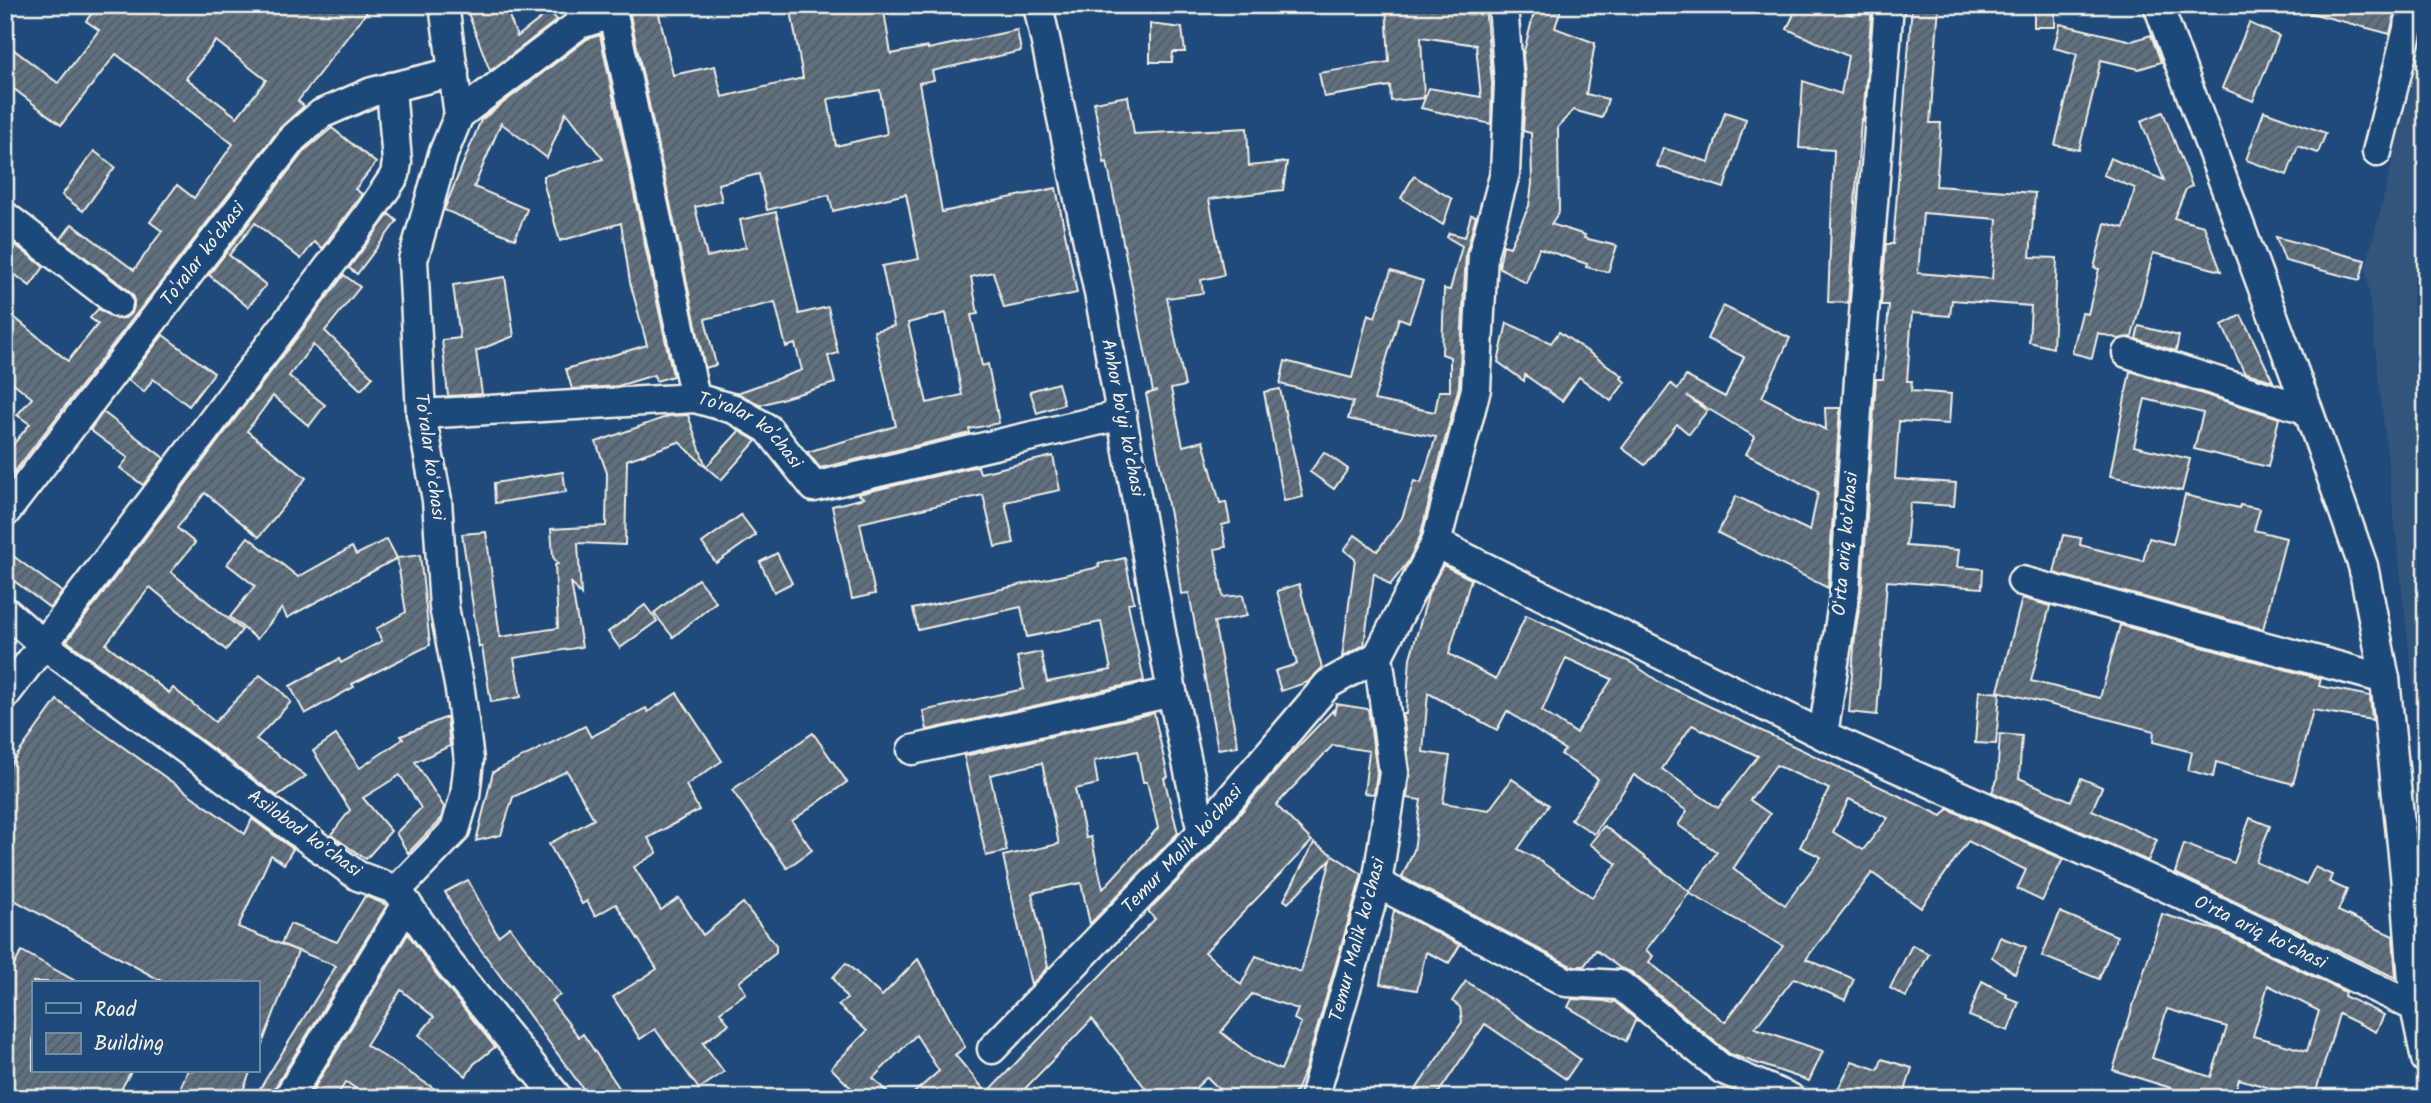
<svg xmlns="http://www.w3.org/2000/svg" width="2431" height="1103" font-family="Kalam,sans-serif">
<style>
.built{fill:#32557c}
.building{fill:url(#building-hatch);stroke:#f4f1e8;stroke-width:2;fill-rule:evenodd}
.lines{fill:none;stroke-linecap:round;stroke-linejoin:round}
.minor-casing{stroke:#f4f1e8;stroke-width:33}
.minor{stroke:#1f4a7a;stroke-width:28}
.labels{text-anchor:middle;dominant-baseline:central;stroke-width:7;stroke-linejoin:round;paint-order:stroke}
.street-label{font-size:19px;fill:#f4f1e8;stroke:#1f4a7a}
</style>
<defs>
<pattern id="building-hatch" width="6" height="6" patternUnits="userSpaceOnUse" patternTransform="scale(1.75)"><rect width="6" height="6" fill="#607080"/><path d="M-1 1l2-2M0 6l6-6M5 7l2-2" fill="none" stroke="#535a60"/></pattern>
</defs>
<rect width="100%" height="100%" fill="#1f4a7a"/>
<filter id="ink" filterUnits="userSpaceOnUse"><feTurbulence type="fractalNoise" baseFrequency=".0143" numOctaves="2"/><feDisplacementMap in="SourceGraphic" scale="14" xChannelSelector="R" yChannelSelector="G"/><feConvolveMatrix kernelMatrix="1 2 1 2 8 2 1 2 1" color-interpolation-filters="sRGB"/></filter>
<g filter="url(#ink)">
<!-- built -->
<path class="built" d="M2426,29v729l-5,1 -55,-493z"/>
<!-- building -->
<g class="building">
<path d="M98,5h274l-74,96 6,5 -24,22 -275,356v-30l25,-30 -13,-9 15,-17 -27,-22v-46l10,-12 53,43 30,-37 -8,-6 8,-9 18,10 9,-1 7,-5 2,-7v-9l-6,-7 -67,-51 11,-15 62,46 28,-39 -12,-9 27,-37 17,13 39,-54 -117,-90 -55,71 -56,-43v-39l53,40 41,-53 -13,-9zM216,41l50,39 -29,37 -51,-39z"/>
<path d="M465,5h40l12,32 33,-26 7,9 -67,51z"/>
<path d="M628,5h29l16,70 42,-9 7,31 81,-19 -13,-73h93l8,49 37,-7v2l89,-19 4,21 -89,20 2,9 -15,3 23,129 114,-24 21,105 -73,15 -11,-36 -22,5 7,37 -7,1 11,51 6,-2 11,59 -30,6 1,4 -150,35 -13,-16 89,-26 -22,-95 20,-5 -12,-60 37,-7 -13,-65 -73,17 -4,-16 -62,15 -8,-36 -41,10 4,17 -27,6 12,50 39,-10 -6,-27 36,-8 23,102 29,-7 10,46 -10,3 7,27 -74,22 -24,-12 65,-23 -7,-26 -9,3 -11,-45 -70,17 11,46 -11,3zM880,90l7,44 -51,12 -8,-47zM946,313l16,82 -35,8 -19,-80z"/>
<path d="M1386,5h99l7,78 -1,41 -70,-16 8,-20 52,9 -5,-52 -55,-8 3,61 -33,3 -1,-15 -66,11 -5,-24 70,-11z"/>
<path d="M1536,5h26l-7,23 40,15 -9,51 22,5 -6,19 -29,-8 -15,17 1,85 -8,12 34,11 -1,3 33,8 -9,26 -22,-5 1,-3 -48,-16 -13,35 -27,-16 4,-22 7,2 19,-41 3,-22 -1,-51 -8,-2 3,-47 -3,-29z"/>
<path d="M1798,5h33l22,10 1,-10h18l-9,115 -2,-1 -13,184 -20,-1 6,-152 -35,-2 4,-67 38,13 7,-38 -61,-27z"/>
<path d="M1912,5h27l-9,118h11l-5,63 99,7 -5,64 27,1 -4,90 -24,-6 2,-36 -79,-6 -2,16 -38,-3 -5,68h5l-1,10 40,3 -2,30 -50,-3 -4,58 61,4 -2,23 -44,-3 -4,43 53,4 -2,17 26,2 -1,19 -95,-7 -10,134 -28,-3 6,-77 7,-44 14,-212h7l6,-74h-8l5,-61h7zM1923,213l74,6 -5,60 -74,-6z"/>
<rect x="2034" y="5" width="21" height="22"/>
<path d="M2308,5h89l-7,29 -83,-22z"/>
<path d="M2249,23l30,13 -26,65 -31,-13z"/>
<path d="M1150,24l32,4 3,24h-12l-1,10h-22z"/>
<path d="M2060,24l72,17 19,-6 10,27 -22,7 -38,-9 -22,90 -24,-5 22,-91 -23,-6z"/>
<path d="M600,35l73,341 -17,5 -2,-6 -36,11 -46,3 -6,-20 81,-24 -17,-63 -9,-59 -61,18 -16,-56v-9l59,-17 -37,-47 -19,46 -46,-35 -27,64 53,22 -12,30 -71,-29 37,-90 106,-81z"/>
<path d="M1128,96l6,38 113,-6 2,38 38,-4 -4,28 -74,9 15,76 -23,5 2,13 -36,5 18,88 -14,3 12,57 20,-5 17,62 6,-1 4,21 -8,2 4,22 -11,2 8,48 20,-2 4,21 -33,6 24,124 -20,3 -29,-156 -8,1 -7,-59 -28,-141 11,-3 -4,1 -46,-230 -3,1 -10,-61z"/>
<path d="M2264,111l62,22 -8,20 -20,-7 -11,29 -41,-15z"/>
<path d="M1725,112l21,7 -22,69 -67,-22 6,-18 46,14z"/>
<path d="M2163,112l29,74 -6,3 -12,29 30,8 17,45 -68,-18 -21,84 -13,2 -21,-6 -6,25 -20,-5 10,-40 6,1 11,-45 -5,-1 11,-45 19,5 11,-40 -32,-13 7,-17 54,22 -23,-59z"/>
<path d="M332,128l44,35 -21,26 7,5 -40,54 -8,-6 -13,17 -46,-36 -26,32 37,30 -18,22 -39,-32 96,-125z"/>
<path d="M94,151l21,16 -32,44 -21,-16z"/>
<path d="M1414,176l38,23 -9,26 -42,-27z"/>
<path d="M389,214l8,7 -40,53 -8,-6z"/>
<path d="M1471,215l5,1 -10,37 -7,133 -39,151 -12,25 -18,23 -16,-12 -10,72 -22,12 13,-98 -11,-9 11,-15 22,16 25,-33 12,-37 7,2 15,-46 -88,-18 5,-17 -73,-18 5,-23 67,17 16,-64 7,3 16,-46 32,10 -14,41 -10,-4 -25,82 61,12 4,-21h11v-34l-8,-3 2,-65 6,1 12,-44 -15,-9 2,-4 16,4z"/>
<path d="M5,237l39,30 -14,19 -25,-19z"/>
<path d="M2276,237l89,23 -5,20 -75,-19z"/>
<path d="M344,275l16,12 -35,44 48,46 -12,13 -48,-45 -24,31 36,29 -16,21 -36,-30 -26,35 59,47 -47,59 -54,-44 -28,35 18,15 -24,29 71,58 -16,20 -76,-63 -44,57 63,49 4,-5 42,34 45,-47 21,16 10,11 -35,37 50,37 -29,20 -210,-155z"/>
<path d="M505,277l9,59 -38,15 6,43 -34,2 -6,-56 18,-2 -7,-53z"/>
<path d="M1723,306l67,32 -28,59 64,33 -1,-22h15l-12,180 -110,-55 18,-37 74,35 8,-39 -72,-38 9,-17 -68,-41 20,15 -18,23 -12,-10 -32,41 -23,-17 49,-64 7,5 8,-13 39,21 19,-40 -37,-18z"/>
<path d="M2241,315l10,20 22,46 -29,-9 -22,-47z"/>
<path d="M1507,323l44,20 8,-11 64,44 -2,2 4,4 -14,19 -32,-24 -17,24 -37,-26 -1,6 -26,-19z"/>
<path d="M2139,326l40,10 -3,15 -40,-12z"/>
<path d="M163,335l51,38 -25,33 -36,-27 -9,13 -16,-12z"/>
<path d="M2130,371l149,47 -11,49 -74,-18 9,-36 -58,-14 -11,47 56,13 -8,32 -72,-15z"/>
<path d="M1058,383l6,21 -27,9 -7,-22z"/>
<path d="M1280,389l23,108 -19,4 -20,-109z"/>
<path d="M103,412l61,46 -21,27 -23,-17 8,-10 -38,-28z"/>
<path d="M688,415l18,52 -27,-25 -52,18 -2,85 -47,-2 3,52 -10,-13 11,65 -68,11 7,39 -30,5 -9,-55h-3l-17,-113 24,-2 14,105 58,-9 -3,-63 3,-1 -5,-7 -2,-28 55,-3 1,-53 -11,-31 73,-26z"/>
<path d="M739,431l17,10 -35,39 -15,-13z"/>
<path d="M1324,452l24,17 -14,20 -24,-17z"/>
<path d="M1053,456l7,34 -55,12 9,41 -19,4 -12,-52 -123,28 15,71 -23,5 -20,-93 32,-8 -6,-4 120,-28 2,7z"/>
<path d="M563,472l3,20 -71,11 -1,-20z"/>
<path d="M2185,495l54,13 1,-3 20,4 -6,21 32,8 -23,91 -209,-56 9,-38 18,3 -1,7 63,16 6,-23 24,6z"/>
<path d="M741,515l15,20 -40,28 -14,-20z"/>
<path d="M248,537l50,40 54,-30 4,8 31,-16 10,19 -110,60 -5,-10 -25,31 -27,-22 25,-31 -28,-22z"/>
<path d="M5,550l57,42 -12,16 -45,-34z"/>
<path d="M777,553l15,30 -18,9 -14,-30z"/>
<path d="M420,555l10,90 -78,39 2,3 -49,27 -15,-28 49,-27 2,4 41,-22 -6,-12 30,-17 -9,-54z"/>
<path d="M1125,558l9,44 -6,1 16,78 -217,49 -4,-19 101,-22 -7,-32 24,-5 6,30 64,-12 -10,-48 -74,15 -6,-30 -103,23 -5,-21 186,-42 -1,-3z"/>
<path d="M1443,565l28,14 -22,75 47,25 30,-64 106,48 30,21 280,132 6,-7 115,50 -21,42 -25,-12 9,-19 -58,-29 -47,67 -49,-35 -66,86 48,20 -9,21 -51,-22 -39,50 68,23 -14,30 -79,-27 -99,-82 -11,-4 -24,-18 -12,16h-13l-169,-89 12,-27 7,-50 -14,-2 3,-27 -7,-57h3l4,-56 19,-66zM1566,658l46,21 -36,54 -34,-22zM1428,693l69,37 10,-19 58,39 -4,4 37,25 -27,40 23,15 40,-59 53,36 -9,14 39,27 -28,41 94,53 -58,76 -76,-60 4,-6 -7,-6 44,-58 -86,-66 -14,18 27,20 -25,33 -55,-38 -19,-10 31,-44 -37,-26 -23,31 -46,-7 7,-47 -27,-4zM1692,725l66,31 -40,52 -56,-39zM1776,765l53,24 -29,58 21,10 -36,48 -52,-36 37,-55 -20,-14zM1849,799l39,19 -25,32 -30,-18z"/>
<path d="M698,579l18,23 -43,35 -19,-24z"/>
<path d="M1299,584l23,84 -14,14 -27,9 -6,-20 22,-7 -20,-73z"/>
<path d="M2022,598l28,8 -19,75 69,17 20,-73 201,54 -2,7 51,10 2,24 -59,-10 -20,74 -77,-22 -3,15 -25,-7 4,-18 -39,-10 1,-11 -156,-40z"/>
<path d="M645,605l12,16 -37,27 -12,-16z"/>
<path d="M1979,691l21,2 -4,51 -21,-1z"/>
<path d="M677,693l45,68 -36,24 13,25 -51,28 9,15 -23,14 27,43 18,-12 24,37 40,-32 33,42v8l-37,29 7,11 -26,19 9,12 -26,19 21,29 -25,17 -44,-60 -15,10 -27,-42 44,-28 -41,-65 -21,12 -8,-15 -5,3 -33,-60 45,-25 -27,-48 -54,26 -12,38 -25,6 17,-69 92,-46 6,11 55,-29 2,4z"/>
<path d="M57,700l188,134 7,-15 41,30 -9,15 -13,-9 -33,72 60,24 -39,101 -2,-70h-94l-158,-87v-123z"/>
<path d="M1336,704l32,5 9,64 -3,21 -10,-1 5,-42 -36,-6 -57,60 36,36 -107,111 36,33 15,-29 45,16 30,-113 -43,44 -4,-3 30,-57 48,31 -57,196 -12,28h-42l-19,-8 -6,6 -19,-19 -22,21h-32l-61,-79 -76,79h-108l31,-27 -23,-36 -43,43 20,20h-32l-30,-30 36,-37 -29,-26 9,-6 -14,-22 13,-14 36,33 36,-37 47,88 -10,8 32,38 168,-174 -7,-8 67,-68 74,-87 44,-46 1,5zM1252,994l46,15 -4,10 7,4 -20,47 -29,-13 -31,-25z"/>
<path d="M1154,713l14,64 -4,1 14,55 -88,91 -9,-41 -49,10 16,74 -17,18 -28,-129 56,-12 -17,-81 -52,12 17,76 -21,5 -22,-100zM1137,751l6,31h4l11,46 -55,61 -12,-52 -5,1 -11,-49 23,-5 -4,-23z"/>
<path d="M447,717l3,29 -35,16 29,45 -3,12 -33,34 -12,-20 25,-25 -21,-33 -37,23 28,33 -25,28 -35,-24 19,-25 -37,-59 23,-16 24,33 43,-29 -2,-3z"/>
<path d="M813,733l34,49 -55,39 20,29 -25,18 -55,-78z"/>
<path d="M2000,734l22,2 -3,42 52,23 10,-23 21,9 -10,23 65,30 -9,21 -156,-69 5,-12z"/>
<path d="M2250,818l20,8 -14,36 50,23 9,-18 17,8 -3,7 18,8 -9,21 55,25 3,42 -221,-105 9,-29 50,19z"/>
<path d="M468,880l30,56 12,-9 50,68 -9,6 28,36 4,-3 43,64h-36l-128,-174 -17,-32z"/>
<path d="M365,896l22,9 -113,184 -3,9h-17l82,-132 -55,-22 9,-20 47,18z"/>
<path d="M1394,910l66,35 -11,18 -23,-11 -9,38 -37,-6z"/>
<path d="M2060,912l57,24 -18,43 -57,-23z"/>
<path d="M2162,914l57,17 126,61 -1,4 40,19 -8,17 -37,-18 -25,84h-10l-65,-19 -6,19h-42l-18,-6 1,-3 -61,-19zM2268,985l51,26 -12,40 -54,-15zM2167,1009l60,18 -16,50 -59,-19z"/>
<path d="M408,934l29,41 58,72 -21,17 -8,12 -47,-41 15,-18 -33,-27 -35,55 83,53h-79l-24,-16 -11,16h-27z"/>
<path d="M2000,937l26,10 -11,27 -23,-17z"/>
<path d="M1912,945l17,9 -23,43 -16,-9z"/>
<path d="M22,951l55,31h-44v88h99l-16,28h-111v-117z"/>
<path d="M1466,981l114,78 -14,20 -81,-55 -50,74h-25l52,-76 -2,-15 -8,-6z"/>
<path d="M1982,981l25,13 -1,3 13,5 -11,29 -39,-15z"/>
<path d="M1572,999l33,2 7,2 2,-2 25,21 -4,-1 -9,20 -58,-34z"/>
<path d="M1882,1059l30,9 -9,30h-47l-19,-7 15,-30 26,9z"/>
<path d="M188,1070h63l-11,28h-64z"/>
</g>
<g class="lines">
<!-- minor casing -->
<g class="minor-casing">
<g id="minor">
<path d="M611,5l84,393"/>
<path d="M1038,5l61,288 73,399 30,140"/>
<path d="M1889,5l-29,359 -15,226 -22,145 332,147 260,125"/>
<path d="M2158,5l150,405 55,156 22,113 20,195 10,133 11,52"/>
<path d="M459,115l120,-91 33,-10"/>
<path d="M2377,152l37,-147"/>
<path d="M5,216l113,87"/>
<path d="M2127,353l181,57"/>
<path id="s1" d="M421,414l274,-16 39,11 34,20 46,58 308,-72"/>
<path id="s2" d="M5,513l288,-375 28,-24 51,-22 82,-20"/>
<path d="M1436,543l387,192"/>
<path d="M2022,581l363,98"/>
<path d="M5,611l39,34 314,231 39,14 53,75 108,133"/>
<path d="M5,695l364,-481 26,-39 2,-13 -6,-75"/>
<path d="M912,750l260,-58"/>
<path d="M1377,883l189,99 54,3 102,84 68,29"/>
<path d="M397,890l58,-60 10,-34 4,-36 -9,-70 -16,-83 -7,-107 -16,-86 -8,-154 30,-106 16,-39 -15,-110"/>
<path id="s3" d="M992,1049l210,-217 126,-148 50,-28"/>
<path d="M288,1098l119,-194"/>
<path d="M1314,1098l63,-215 17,-110 -16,-117 58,-113 40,-154 7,-135 22,-81 4,-90 -6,-78"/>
</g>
</g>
<!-- minor -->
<use href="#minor" class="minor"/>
</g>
</g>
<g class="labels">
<!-- street labels -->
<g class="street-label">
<text stroke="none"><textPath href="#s2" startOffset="326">To'ralar ko'chasi</textPath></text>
<text transform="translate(1122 418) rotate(79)">Anhor boʻyi koʻchasi</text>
<text stroke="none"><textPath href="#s1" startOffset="340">To'ralar ko'chasi</textPath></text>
<text transform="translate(429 457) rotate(82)">Toʻralar koʻchasi</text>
<text transform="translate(1846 544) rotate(-85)">Oʻrta ariq koʻchasi</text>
<text transform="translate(304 834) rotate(36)">Asilobod koʻchasi</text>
<text stroke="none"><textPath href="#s3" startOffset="276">Temur Malik ko'chasi</textPath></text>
<text transform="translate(2260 933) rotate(26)">Oʻrta ariq koʻchasi</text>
<text transform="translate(1358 940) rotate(-75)">Temur Malik koʻchasi</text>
</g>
</g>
<!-- margin -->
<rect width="2431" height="1103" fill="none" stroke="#1f4a7a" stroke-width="28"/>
<rect x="14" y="14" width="2403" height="1075" fill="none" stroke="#f4f1e8" stroke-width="2.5" filter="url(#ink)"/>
<!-- legend -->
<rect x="32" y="981" width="228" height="91" fill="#1f4a7a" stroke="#748da6" stroke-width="2"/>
<rect x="46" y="1003" width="35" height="10" fill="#1f4a7a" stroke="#748da6" stroke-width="2"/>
<text x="94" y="1016" font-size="21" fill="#f4f1e8">Road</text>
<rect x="46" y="1033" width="35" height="21" fill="url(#building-hatch)" stroke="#748da6" stroke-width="2"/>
<text x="94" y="1050" font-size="21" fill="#f4f1e8">Building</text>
</svg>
